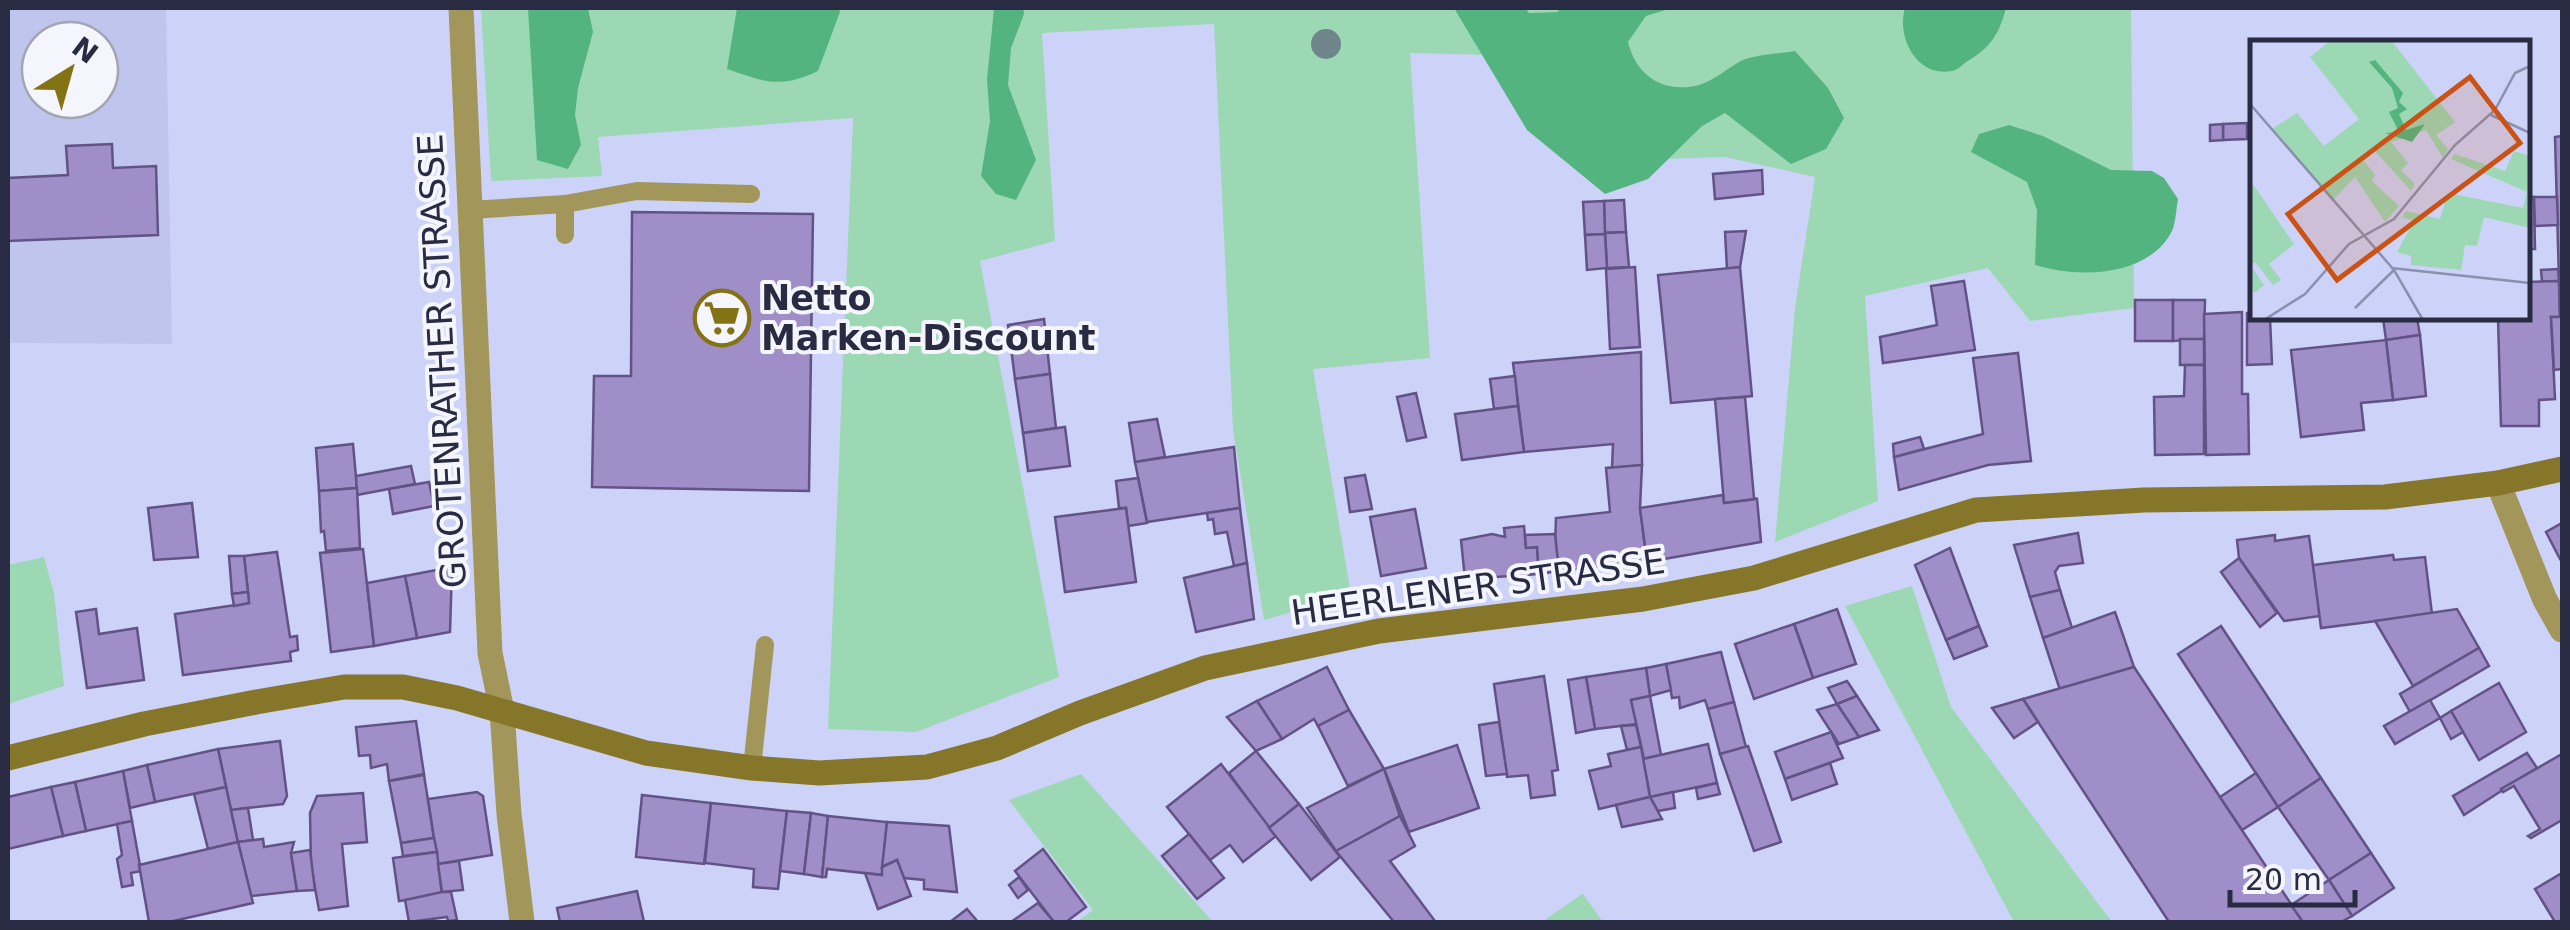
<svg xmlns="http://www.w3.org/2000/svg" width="2570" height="930" font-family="'DejaVu Sans',sans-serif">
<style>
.built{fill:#bfc5ed;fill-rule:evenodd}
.green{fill:#9dd8b5}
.forest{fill:#53b480}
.building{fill:#9f8ec7;stroke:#625286;stroke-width:2.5}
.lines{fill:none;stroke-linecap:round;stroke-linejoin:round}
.service{stroke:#a3965a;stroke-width:18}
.minor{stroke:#a3965a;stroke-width:25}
.tertiary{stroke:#a3965a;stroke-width:25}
.secondary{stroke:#867629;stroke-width:25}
.tree{fill:#6d858b}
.labels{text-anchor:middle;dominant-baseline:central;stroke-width:8;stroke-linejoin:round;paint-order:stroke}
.poi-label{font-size:35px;font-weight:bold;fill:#282b42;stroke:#f5f6fd;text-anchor:start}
.street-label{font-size:35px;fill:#282b42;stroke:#f5f6fd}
.inset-road{fill:none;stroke:#8b90af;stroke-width:2.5}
.view{fill:#cb5214;fill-opacity:0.15;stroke:#cb5214;stroke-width:5}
.inset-edge{fill:none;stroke:#282b42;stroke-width:5}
</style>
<rect width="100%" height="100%" fill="#cdd3f8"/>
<!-- built -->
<path class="built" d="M8,8h158l6,336 -164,-1zM40,40h60v60h-60z"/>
<!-- green -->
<g class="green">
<path d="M481,8h1650l3,300 -104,13 -42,-53 -123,28 13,205 -103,41 20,-234 20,-131 -90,-20 -129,4 -13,-104 -173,-4 20,305 -117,11 38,226 -87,25 -31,-191 -19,-405 -172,9 13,208 -75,20 79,416 -143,55 -88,-3 25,-611 -255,19 4,39 -111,5z"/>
<path d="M44,557l10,36 10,93 -56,18v-139z"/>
<path d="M1912,586l39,121 161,215h-98l-169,-316z"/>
<path d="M1081,774l132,148h-137l17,-12 -84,-110z"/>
<path d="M1583,894l20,28h-61l40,-28z"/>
</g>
<!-- forest -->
<g class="forest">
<path d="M528,8h60l5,24 -15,56 -3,27 6,30 -13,24 -31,-9z"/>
<path d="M737,8h102l1,4 -22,59c-38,18 -53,11 -91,-2z"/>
<path d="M994,8h29l1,6 -13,34 -3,37 28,75 -20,40 -20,-6 -15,-18 9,-55 -3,-41z"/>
<path d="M1454,8h71l4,5 28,-1 5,-4h110l-26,8 -18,26c8,34 36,52 71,43 15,-4 28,-17 42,-24 15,-7 37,-7 54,-10l33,37 16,30 -18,31 -35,15 -66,-51 -23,13 -54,53 -43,15 -78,-64z"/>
<path d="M1905,8h101c-7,27 -16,40 -40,54 -4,3 -8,8 -14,9 -35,7 -56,-34 -47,-63z"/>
<path d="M2009,125l34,11 68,34 41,1 12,7 14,21c-2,10 -2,23 -6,32 -24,47 -95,47 -137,34l2,-55 -10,-28 -56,-30 8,-18z"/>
</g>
<!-- building -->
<g class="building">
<path d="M2247,123v16l-24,1v-16z"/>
<path d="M2223,124v16l-13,1v-16z"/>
<path d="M2562,136v145h-3l-4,-144z"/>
<path d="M112,144l1,24 43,-2 2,69 -150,6v-63l60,-3 -2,-29z"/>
<path d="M1762,170l1,24 -48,5 -2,-25z"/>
<path d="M2528,197h6l1,52h-7z"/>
<path d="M2534,197h23l1,28 -23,1z"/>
<path d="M1624,200l2,32 -21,1 -1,-32z"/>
<path d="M1604,201l1,33 -20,1 -2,-33z"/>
<path d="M632,212l181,2 -4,277 -217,-4 2,-111h37z"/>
<path d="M1746,231l-6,36 -13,2 -2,-37z"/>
<path d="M1626,232l3,35 -22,1 -2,-35z"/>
<path d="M1605,234l2,34 -20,2 -2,-35z"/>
<path d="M1635,267l5,80 -30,2 -4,-80z"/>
<path d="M1740,267l12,129 -81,7 -13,-128z"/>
<path d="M2558,269l1,12 -17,1 -1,-12z"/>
<path d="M1964,281l11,69 -92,13 -3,-26 57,-12 -6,-39z"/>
<path d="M2559,281l1,36h-9l4,82 -16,1v26h-38l-3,-108h30v-36z"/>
<path d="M2559,281h3v88l-8,1 -3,-53h9z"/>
<rect x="2135" y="300" width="38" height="41"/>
<path d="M2173,300h32l-1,39 -31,2z"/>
<path d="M2242,312v82h6l1,60 -43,1 -2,-141z"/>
<path d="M2252,312v6h18l2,46 -25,1v-52z"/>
<path d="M2383,318h34l3,17 -34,5z"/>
<path d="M1044,319l6,55 -35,5 -7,-54z"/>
<path d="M2420,335l6,61 -33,4 -7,-60z"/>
<rect x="2180" y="339" width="24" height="26"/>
<path d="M2386,340l7,60 -32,3 3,27 -63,7 -10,-87z"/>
<path d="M1641,352l1,113 -30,3 1,-24 -89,8 -11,-89z"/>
<path d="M2018,353l13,108 -43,4 -89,25 -5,-33 89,-23 -10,-76z"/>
<path d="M2185,365h19v89l-49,1 -1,-58 30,-1z"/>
<path d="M1050,374l6,54 -33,5 -8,-54z"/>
<path d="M1515,376l3,30 -24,3 -4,-30z"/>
<path d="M1416,393l10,44 -19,4 -10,-44z"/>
<path d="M1745,397l9,101 3,1 -33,4 -9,-104z"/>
<path d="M1518,406l6,46 -62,8 -7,-46z"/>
<path d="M1157,419l8,38 -30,5 -6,-39z"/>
<path d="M1065,427l5,39 -42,5 -5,-38z"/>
<path d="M1920,437l4,12 -30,8 -1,-13z"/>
<path d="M353,444l4,44 -38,3 -3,-43z"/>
<path d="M1234,447l6,61 -93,14 -12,-60z"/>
<path d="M1642,465l-2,43 7,54 -88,9 -4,-27 1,-26 54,-6 -4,-44z"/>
<path d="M411,466l4,18 -58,11 -1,-19z"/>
<path d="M1365,475l7,34 -22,3 -5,-34z"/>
<path d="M1138,478l9,45 -19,3 -2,-18h-7l-3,-27z"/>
<path d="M429,482l5,24 -41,8 -4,-25z"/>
<path d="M357,488l3,60 -34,3 -2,-20 -3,1 -2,-41z"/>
<path d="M1723,495l1,8 33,-4 4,43 -114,20 -7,-54z"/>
<path d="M192,503l6,54 -44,3 -6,-52z"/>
<path d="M1126,508l10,74 -71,10 -10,-75z"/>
<path d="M1240,508l7,55 -13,3 -7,-34 -12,2 -2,-15 -5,1 -1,-7z"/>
<path d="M1415,509l11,59 -45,8 -11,-59z"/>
<path d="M2562,523v35l-2,1 -14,-27z"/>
<path d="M1524,526l2,22 11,-1 2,27 -74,5 -4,-39 31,-6 13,3 -1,-9z"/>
<path d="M2078,533l5,30 -24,3 -4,6 5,18 -30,7 -16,-52z"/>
<path d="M1555,534l4,37 -20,3 -2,-27 -11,1 -1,-13z"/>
<path d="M2275,535v6l34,-5 11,80 -36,5 -45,-63 -2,-18z"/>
<path d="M1950,548l29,78 -33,14 -31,-75z"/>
<path d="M363,549l11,97 -43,6 -11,-99z"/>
<path d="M277,552l13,85 7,-1 1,14 -8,2 1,9 -108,14 -8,-61 74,-11 -5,-47z"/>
<path d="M2393,555l1,5 31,-3 7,57 -111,14 -8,-63z"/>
<path d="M229,556h15l4,36 -16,2z"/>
<path d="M2239,558l38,55 -17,14 -39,-55z"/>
<path d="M1247,563l7,56 -58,13 -12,-54z"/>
<path d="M452,567l-2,65 -33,6 -12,-62z"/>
<path d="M405,576l12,62 -43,8 -7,-63z"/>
<path d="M2060,590l12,38 -29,10 -13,-41z"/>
<path d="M248,592l1,11 -15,3 -2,-12z"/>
<path d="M96,609l3,25 38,-6 7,52 -57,8 -11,-76z"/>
<path d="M1837,609l19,55 -43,14 -19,-54z"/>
<path d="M2457,609l22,39 -66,38 -38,-65z"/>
<path d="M2115,612l19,55 -74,23 -17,-52z"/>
<path d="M1794,624l19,54 -59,21 -19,-55z"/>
<path d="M1979,626l8,20 -33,13 -8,-19z"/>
<path d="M2221,626l100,152 -43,29 -100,-153z"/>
<path d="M2479,648l10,18 -79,46 -10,-18z"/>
<path d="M1721,652l13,50 -26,7 -3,-9 -25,8 -1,-11 -7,1 -6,-34z"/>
<path d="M1666,664l5,26 -21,6 -4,-28z"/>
<path d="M1327,667l22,43 -31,16 -4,-7 -32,20 -25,-38z"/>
<path d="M2134,667l86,130 83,125h-134l-146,-223z"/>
<path d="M1646,668l4,28 -19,4 6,24 -42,5 -9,-52z"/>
<path d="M1544,676l14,94 -6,1 3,24 -24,3 -3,-23 -21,2 -13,-93z"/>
<path d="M1586,677l9,52 -19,4 -8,-53z"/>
<path d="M1847,681l10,15 -20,8 -9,-16z"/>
<path d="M2499,683l27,49 -47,28 -28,-49z"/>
<path d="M1650,696l11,59 -17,4 -13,-59z"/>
<path d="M1857,696l22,34 -20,7 -22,-33z"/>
<path d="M2023,699l15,23 -24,16 -22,-30z"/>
<path d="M2430,700l10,18 -45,26 -11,-18z"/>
<path d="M1257,701l25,38 -26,12 -29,-34z"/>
<path d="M1734,702l12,45 -26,7 -12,-45z"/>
<path d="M1837,704l22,33 -20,7 -22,-34z"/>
<path d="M1349,710l35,59 -36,17 -30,-60z"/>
<path d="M2451,711l12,21 -12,7 -11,-21z"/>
<path d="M416,721l8,53 -35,7 -2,-17 -16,4 -1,-13 -11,1 -3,-29z"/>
<path d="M1499,722l8,52 -21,2 -7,-51z"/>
<path d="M1636,725l5,22 -14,3 -6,-24z"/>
<path d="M1831,732l12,26 -58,21 -10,-27z"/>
<path d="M280,741l7,55 -4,8 -52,6 -13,-61z"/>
<path d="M1708,744l9,39 -67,14 -7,-38z"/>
<path d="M1457,745l22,63 -70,24 -25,-63z"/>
<path d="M1748,746l33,96 -27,9 -34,-97z"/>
<path d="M1641,747l9,50 -51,12 -10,-38 22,-5 -3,-12z"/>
<path d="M218,749l8,38 -71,15 -8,-37z"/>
<path d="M1256,751l43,53 -30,24 -40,-55z"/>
<path d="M2527,753l10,15 -73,47 -11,-19z"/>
<path d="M2562,754v66l-31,18 -3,-2 12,-7 -26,-43 -11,6 -2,-3z"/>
<path d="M1830,763l7,21 -45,16 -7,-21z"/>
<path d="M1221,764l55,72 -33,26 -13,-17 -20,15 -43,-53z"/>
<path d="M147,765l8,37 -25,6 -7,-37z"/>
<path d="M1384,769l16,47 -64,35 -29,-43z"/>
<path d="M123,771l9,50 -46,10 -11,-49z"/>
<path d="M2256,773l22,34 -36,23 -22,-33z"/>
<path d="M424,775l10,63 -33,5 -12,-62z"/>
<path d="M2321,778l50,75 -42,27 -51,-73z"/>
<path d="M75,782l11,49 -23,5 -12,-49z"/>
<path d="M1717,783l3,11 -22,5 -2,-11z"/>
<path d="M51,787l12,49 -55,13v-52z"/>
<path d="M226,787l12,55 -30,7 -14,-55z"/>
<path d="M477,792l6,4 9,59 -54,9 -10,-65z"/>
<path d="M1673,792l2,16 -17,3 -8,-14z"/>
<path d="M363,793l4,49 -25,2 6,62 -29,4 -8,-44 -1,-53 7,-17z"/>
<path d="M642,795l69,8 -7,61 -68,-7z"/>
<path d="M1650,797l12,22 -40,8 -6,-22z"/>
<path d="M711,803l76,8 -9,78 -25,-2 1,-18 -49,-6z"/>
<path d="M1299,804l41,53 -29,23 -42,-52z"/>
<path d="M248,808l5,32 -15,2 -7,-32z"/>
<path d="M787,811l24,2 -7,61 -24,-3z"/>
<path d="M811,813l17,3 -6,61 -18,-3z"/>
<path d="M828,816l59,6 -5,53 -55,-6 -1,8h-4z"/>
<path d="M1400,816l15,30 -25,15 45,60 -3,1h-38l-58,-71z"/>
<path d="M132,821l9,50 -10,2 2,12 -11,2 -5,-28 5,-4 -5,-31z"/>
<path d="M887,822l62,4 8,66 -33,-3v-9l-20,-2 -7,-18 -15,7z"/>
<path d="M1189,834l35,44 -27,21 -35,-43z"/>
<path d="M434,838l3,14 -34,4 -2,-13z"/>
<path d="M263,839l1,8 30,-5 -3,11 6,38 -46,5 -13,-54z"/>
<path d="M238,842l15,61 -84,19h-20l-10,-57z"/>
<path d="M1043,849l43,58 -20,15h-12l-39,-51z"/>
<path d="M310,850l5,40 -18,1 -6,-38z"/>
<path d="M437,852l5,43 -43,6 -6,-43z"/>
<path d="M2371,853l23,35 -42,28 -23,-36z"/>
<path d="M897,860l14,36 -33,13 -13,-36 17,2v-8z"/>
<path d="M459,861l4,29 -21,2 -4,-28z"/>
<path d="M2562,873v49h-7l-20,-33z"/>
<path d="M1019,877l9,13 -10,8 -9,-13z"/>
<path d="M2329,880l23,36 -11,6h-38l-12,-17z"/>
<path d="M637,891l7,31h-84l-3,-14z"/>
<path d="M442,892h9l6,28 -9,1 -1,-4 -38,5 -4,-22z"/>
<path d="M1038,903l16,19h-43z"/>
<path d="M967,909l11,13h-28z"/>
</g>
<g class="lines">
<!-- service -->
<g class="service">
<path d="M470,210l95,-6 72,-13 114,3"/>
<path d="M565,235v-31"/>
<path d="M752,768l13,-123"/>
</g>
<!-- minor -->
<g class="minor">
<path d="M2498,483l47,117 17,30"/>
<path d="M502,711l7,103 13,108"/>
</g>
<!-- tertiary -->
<path class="tertiary" d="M461,8l29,645 12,58"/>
<!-- secondary -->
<path class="secondary" d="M8,758l136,-34 112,-22 88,-15h59l54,11 189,55 106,15 67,5 108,-6 70,-19 83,-35 125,-45 174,-37 264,-32 111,-21 222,-68 168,-10 241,-3 113,-14 64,-14"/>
</g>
<!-- trees -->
<circle class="tree" cx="1326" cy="44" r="15"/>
<!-- icons -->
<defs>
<g id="supermarket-ring" transform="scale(2.875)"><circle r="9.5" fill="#f5f6fd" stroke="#847314" stroke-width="1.5"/><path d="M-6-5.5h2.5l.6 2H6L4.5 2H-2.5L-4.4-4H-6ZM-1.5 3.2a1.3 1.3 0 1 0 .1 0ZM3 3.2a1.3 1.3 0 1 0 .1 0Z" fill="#847314"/></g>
</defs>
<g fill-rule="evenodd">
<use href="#supermarket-ring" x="722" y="318"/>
</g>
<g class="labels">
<!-- poi labels -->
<g class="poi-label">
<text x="761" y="298">Netto<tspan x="761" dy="40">Marken-Discount</tspan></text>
</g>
<!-- street labels -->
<g class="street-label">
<text transform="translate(442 361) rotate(-93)">GROTENRATHER STRASSE</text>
<text transform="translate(1478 587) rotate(-8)">HEERLENER STRASSE</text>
</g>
</g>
<!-- overview -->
<g transform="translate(2250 40)">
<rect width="280" height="280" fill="#cdd3f8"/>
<path d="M81,0h60l64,82 -19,13 12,14 -5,9 -17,-28 -35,12 17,21 -7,7 14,14 -4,7 -36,-40 -11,10 11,14 -3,6 27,25 -14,16 -30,-45 -23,24 -60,-72 25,-16 27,33 35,-27 -49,-62zM264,111l16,5v72l-46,-11 -7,29 -12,-1 -4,25 -50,-5v-9l-14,-4 17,-31 -12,-4 4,-6 34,8 8,-26 75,15 4,-16 -76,-33 4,-5 50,17zM0,140l44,64 -25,20 12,16 -8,5 -18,-23 -4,4 13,19 -8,7 -6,-1z" fill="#9dd8b5"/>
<path d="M125,20l28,33 -4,9 8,7 -8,5 7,16 19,-6 -13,18 -27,-9 14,-1 -10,-20 9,-4 -6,-20 -23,-26z" fill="#53b480"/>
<path class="inset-road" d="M0,64l144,166 29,50M241,75l39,18M141,228l139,15M105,268l39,-38M14,280l41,-26 44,-50 45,-25 61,-74 40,-35 20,-37 15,-7"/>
<path class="view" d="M220,37l50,66 -183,137 -49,-66z"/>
<rect width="280" height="280" class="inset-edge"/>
</g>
<!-- border -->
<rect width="2570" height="930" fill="none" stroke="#282b42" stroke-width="20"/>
<!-- north arrow -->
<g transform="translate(70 70) rotate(37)"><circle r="48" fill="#f5f6fd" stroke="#a3a5b2" stroke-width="2.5"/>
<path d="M0-8L18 38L0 25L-18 38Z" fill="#847314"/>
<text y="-15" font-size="28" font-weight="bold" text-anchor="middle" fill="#282b42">N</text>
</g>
<!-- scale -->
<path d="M2230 890v15h125v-15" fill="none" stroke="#282b42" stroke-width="5"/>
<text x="2245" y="890" font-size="30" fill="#282b42" stroke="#f5f6fd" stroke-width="8" paint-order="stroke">20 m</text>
</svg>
